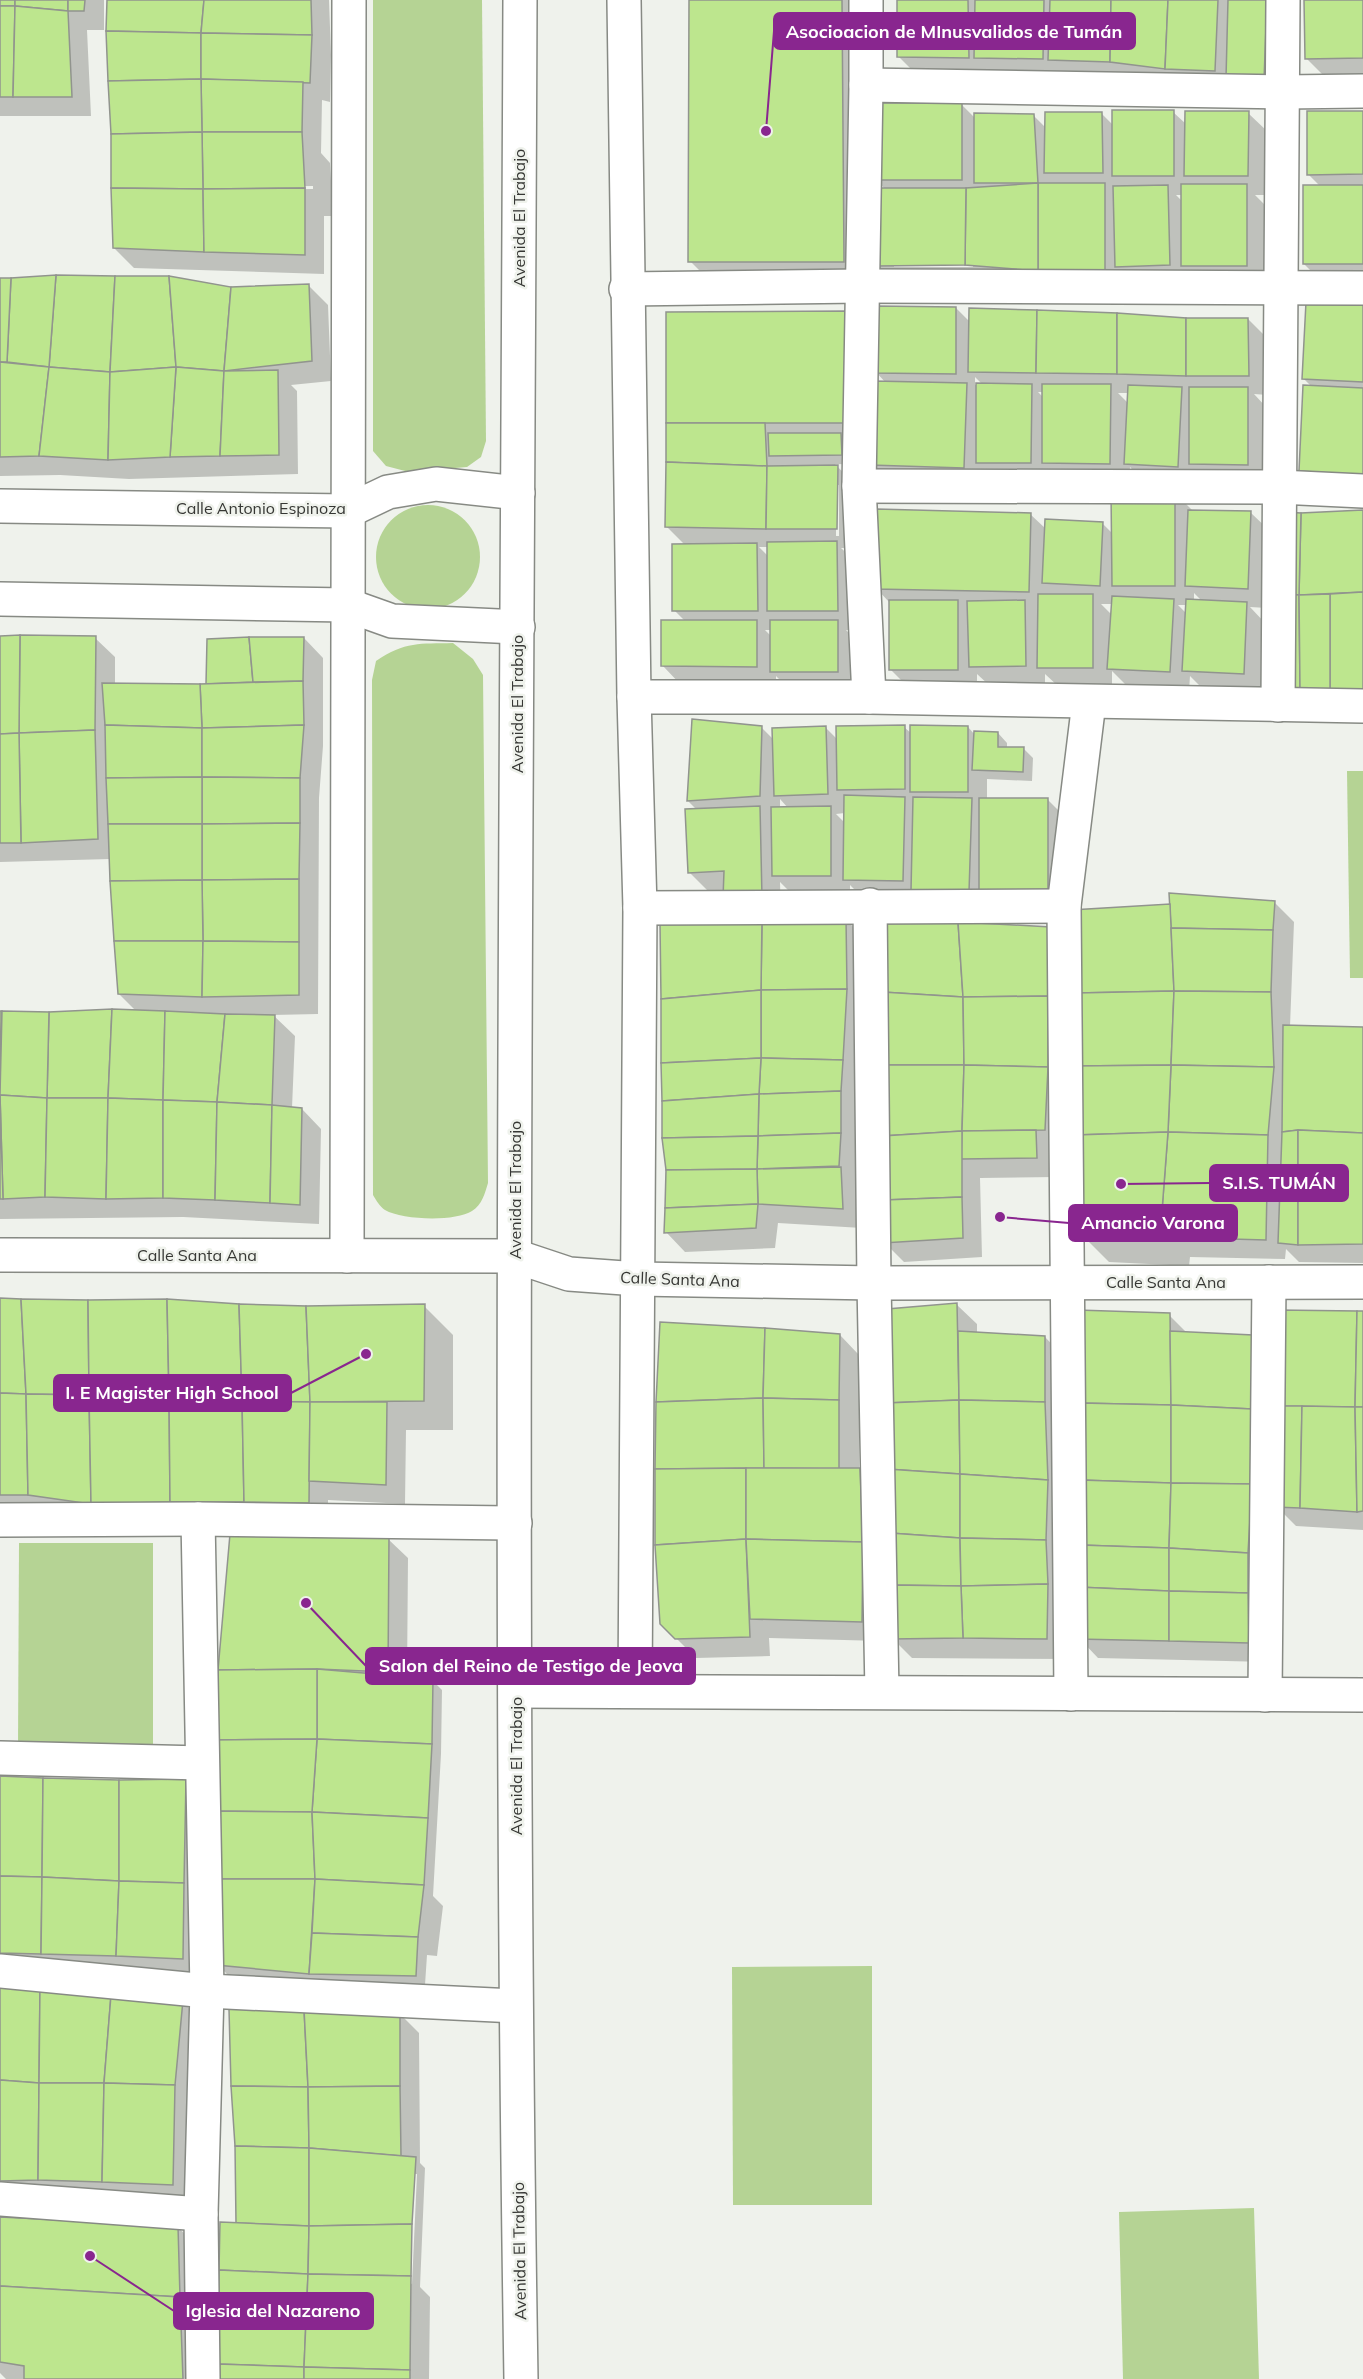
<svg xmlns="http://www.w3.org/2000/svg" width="1363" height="2379" font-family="Mulish,sans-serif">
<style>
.green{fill:#b5d394}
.shadow{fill:#0003;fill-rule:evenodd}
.building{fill:#bde68e;stroke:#91948e;stroke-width:1.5}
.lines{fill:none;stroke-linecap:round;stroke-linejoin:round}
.minor-casing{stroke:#878a84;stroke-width:36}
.minor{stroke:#fff;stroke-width:33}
.labels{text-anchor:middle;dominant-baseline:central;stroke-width:5;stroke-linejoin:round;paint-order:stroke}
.street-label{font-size:16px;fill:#363734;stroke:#eff2ec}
.leader{fill:none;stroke:#89268f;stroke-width:2}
.callout-dot{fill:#89268f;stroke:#eff2ec;stroke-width:2}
.callout{fill:#89268f;stroke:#89268f;stroke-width:2}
.callout-label{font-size:18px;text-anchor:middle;font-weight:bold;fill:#fff}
</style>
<rect width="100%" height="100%" fill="#eff2ec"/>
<!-- green -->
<g class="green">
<path d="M373,0h109l4,441 -5,16 -14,10 -58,5 -23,-6 -13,-15z"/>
<circle cx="428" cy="557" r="52"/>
<path d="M453,643l20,16 10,16 5,508c-3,10 -6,22 -16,28 -17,11 -70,9 -87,-1 -5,-3 -9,-10 -12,-15l-1,-515 4,-19c29,-20 44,-17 77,-18z"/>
<path d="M1347,771h16v207h-13z"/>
<path d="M19,1543h134v204h-135z"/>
<path d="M872,1966v239h-139l-1,-238z"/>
<path d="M1254,2208l5,171h-136l-4,-167z"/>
</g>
<!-- shadow -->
<g class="shadow">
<path d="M0,0h104v30h-17l4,86h-91z"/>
<path d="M108,0h221l2,55 -1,47 -8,-2 -1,53 9,10 3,53h-9v58l-190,-6 -20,-20zM313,186v3l-82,1v-3z"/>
<path d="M690,0h188l1,104h82l15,15 57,-4 13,13 56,-14 12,12 59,-14 13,12 62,-11 20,19 -1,63h-12l11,11v79h-370l-16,-16v29h-153l-37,-37zM879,183l6,6h-6zM1176,195h7v7zM894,264h79v3h-79z"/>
<path d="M898,0h383l2,99 -288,-22 -7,-8v8l-70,-1 -19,-19z"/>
<path d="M1306,0h57v77l-37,1 -20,-20z"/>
<path d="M1363,112v172h-39l-20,-20 16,-78 -12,-12z"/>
<path d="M0,279l231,10 77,-4 20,20 3,76 -40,4 6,6 1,83 -169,5 -69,-4 -60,1z"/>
<path d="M1363,306v187l-43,-2 -20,-20 12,-84 -9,-9z"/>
<path d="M956,308l15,15 277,-4 20,20v56l-14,-1 13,14v76l-122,-1 -15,-16 -1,16 -66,-1 -13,-13v13h-53l-13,-13 -1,18 -91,-2 -20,-20 -37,-1 22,23 -1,61h-15l16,15v67h-11l11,11v50h-66l-15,-15v10h-94l-19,-20 22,-45 -11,-11 11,-65 -19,-19 180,-213zM875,371l11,12 -11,-1zM975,377l8,8h-8zM1038,392h6v6zM1118,393h11v11zM836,485h3v51h-3zM759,547h9v9zM765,630h6v6z"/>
<path d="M1175,493l18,18 58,2 20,19 -4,76 -17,-1 16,17 -3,69 -59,-3 -14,-14 -1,15 -60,-3 -17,-17v16h-53l-14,-13v11l-55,1 -13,-12v15h-67l-20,-20v-66l-14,-15 154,-74 16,15 56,-6 11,11zM1194,593l9,9 -9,-1zM1101,604h12l-1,11zM1178,605h10l-1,9z"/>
<path d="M0,638h95l20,19v28h93l96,-47 19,20v88l-4,52 -1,216 -45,1 22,21 -3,72 10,1 19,20 -2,95 -136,-7 -183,2v-206l137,-1 -18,-18 -9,-135 -110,3z"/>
<path d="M761,727l13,13 52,-12 12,12 66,-13 8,7 56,-7 7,8 23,-2 9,10v5h16l10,10 -1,23 -45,-2v20h60l20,20v96l-203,-16 -14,-14v10h-57l-13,-13 1,35 -72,-25 -20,-20 8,-62 -9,-9zM780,799l8,9h-8zM845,813v10l-9,-9z"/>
<path d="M1274,902l20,20 -4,105 73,2v234l-64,-1 -13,-13 -1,10 -95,-2 -1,9 -80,-4 -29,-29z"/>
<path d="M846,920l20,19 -4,289 -84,-5 -3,25 -90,4 -19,-20z"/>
<path d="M1050,929l6,248 -76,1 2,79 -78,5 -20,-20z"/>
<path d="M0,1300l306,8 118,-2 29,29v95h-47l-1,74 -77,-4v22l-328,-8z"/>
<path d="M957,1305l20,19v9l68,4 19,20 2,302 -154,-1 -20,-20z"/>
<path d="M1363,1312v218l-67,-4 -20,-20z"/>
<path d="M1169,1315l19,19 64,3 16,325 -170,-4 -19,-20z"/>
<path d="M840,1335l19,20v114l20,20 2,152 -112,-3 1,18 -74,2 -34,-34z"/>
<path d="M388,1539l20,19 -1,120 25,2 10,10 -1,64 -8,142 10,10 -6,50 -10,-1 -2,30 -106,-2 -92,-9 -9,-9 -4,-225z"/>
<path d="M0,1777l119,5 66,-2 20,20 -3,178 -202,-6z"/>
<path d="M0,1983l182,18 20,20 -10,183 -192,-3z"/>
<path d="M230,2011l169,2 20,20 1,130 5,5 -5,119 10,10 -1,82h-423l-6,-6v-154l178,8 28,29 13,82 19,-114zM414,2174h3l-5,110 -3,-1z"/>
</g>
<!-- building -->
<g class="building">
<rect x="0" y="0" width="15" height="6"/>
<path d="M15,0h53v11l-53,-5z"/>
<path d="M68,0h17l-1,11h-16z"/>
<path d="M107,0h97l-3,33 -95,-2z"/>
<path d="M204,0h107l1,35 -111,-2z"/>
<path d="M689,0h153l2,262h-156z"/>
<path d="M897,0h71l1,58 -72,-1z"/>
<path d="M975,0h69l-1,59 -69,-1z"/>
<path d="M1050,0h61l-1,62 -62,-2z"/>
<path d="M1111,0h57l-3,69 -55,-7z"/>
<path d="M1168,0h50l-3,71 -50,-2z"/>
<path d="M1228,0h39l-3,80 -38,-2z"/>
<path d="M1304,0h59v58l-58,1z"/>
<path d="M0,6h15l-2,91h-13z"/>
<path d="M15,6l53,5 4,86h-59z"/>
<path d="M106,31l95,2v46l-93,2z"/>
<path d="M201,33l111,2 -2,48 -109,-4z"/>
<path d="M201,79l102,3 -1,50h-100z"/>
<path d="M201,79l1,53 -91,2 -3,-53z"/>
<path d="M875,103h87v77h-88z"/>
<rect x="1112" y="110" width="62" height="66"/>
<path d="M1185,111h64l-1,65h-64z"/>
<path d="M1307,111h56v63l-56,1z"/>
<path d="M1045,112h57l1,61h-59z"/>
<path d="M974,113l60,1 4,69h-64z"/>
<path d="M202,132h100l3,56 -102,1z"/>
<path d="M202,132l1,57 -92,-1v-54z"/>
<rect x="1038" y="183" width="67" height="88"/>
<path d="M1038,183v88l-73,-6 1,-77z"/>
<rect x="1181" y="184" width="66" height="82"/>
<path d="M1168,185l2,80 -55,2 -2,-81z"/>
<rect x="1303" y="185" width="60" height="79"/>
<path d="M111,188l92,1 1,63 -91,-4z"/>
<path d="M305,188v67l-101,-3 -1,-63z"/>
<path d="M875,188h91l-1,77 -90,1z"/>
<path d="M56,275l59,1 -5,96 -61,-5z"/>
<path d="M56,275l-7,92 -42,-5 4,-84z"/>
<path d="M115,276h54l7,91 -66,5z"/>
<path d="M169,276l62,11 -7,84 -48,-4z"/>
<path d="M0,278h11l-4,84h-7z"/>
<path d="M309,284l3,77 -88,10 7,-84z"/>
<path d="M1306,302l57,2v78l-61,-3z"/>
<path d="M875,306l81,1v67l-82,-1z"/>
<path d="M969,308l68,2 -1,63 -68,-1z"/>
<path d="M1037,310l80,3v61l-81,-1z"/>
<path d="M847,311l-1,112h-180v-111z"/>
<path d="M1117,313l69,5v58l-69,-2z"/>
<path d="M1186,318h62l1,58h-63z"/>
<path d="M0,362l49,5 -10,89 -39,1z"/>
<path d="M49,367l61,5 -2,88 -69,-4z"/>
<path d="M176,367l48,4 -4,85 -50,1z"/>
<path d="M176,367l-6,90 -62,3 2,-88z"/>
<path d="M278,370l1,85 -59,1 4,-85z"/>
<path d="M873,381l94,2 -3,85 -94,-3z"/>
<path d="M976,383l56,1 -1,79h-55z"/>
<path d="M1042,384h69l-1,80 -68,-1z"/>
<path d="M1128,385l54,2 -4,80 -54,-3z"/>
<path d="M1303,385l60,3v87l-64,-4z"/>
<path d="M1189,387h59v78l-59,-1z"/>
<path d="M666,423h99l2,43 -101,-4z"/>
<path d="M768,433h73l1,22 -73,1z"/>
<path d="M666,462l101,4 -1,63 -101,-2z"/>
<path d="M838,465l-1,64h-71l1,-63z"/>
<path d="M1111,492h64v94h-63z"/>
<path d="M876,509l155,4 -2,79 -155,-3z"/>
<path d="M1188,510l63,1 -3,78 -63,-3z"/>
<path d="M1363,510v82l-64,3 2,-82z"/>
<path d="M1283,512l18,1 -2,82 -16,-1z"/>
<path d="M1045,519l58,3 -3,64 -58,-3z"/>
<path d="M837,541l1,70h-71v-69z"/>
<path d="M757,543l1,68h-86v-67z"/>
<path d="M1363,592v102l-33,-2v-98z"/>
<path d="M1038,594h55v74h-56z"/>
<path d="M1283,594l16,1 1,93h-16z"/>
<path d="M1330,594v98l-30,-4 -1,-93z"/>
<path d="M1112,596l62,3 -4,73 -63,-3z"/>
<path d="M1186,599l61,3 -3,72 -62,-3z"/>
<rect x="889" y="600" width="69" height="70"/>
<path d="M1025,600l1,66 -57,1 -2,-66z"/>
<path d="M661,620h96v47l-96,-1z"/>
<rect x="770" y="620" width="68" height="52"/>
<path d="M20,635l76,1 -1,94 -76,3z"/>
<path d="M20,635l-1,98 -19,1v-98z"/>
<path d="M249,637l4,45 -47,2 1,-45z"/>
<path d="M249,637h55l-1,44 -50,1z"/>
<path d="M303,681l1,44 -102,3 -2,-44z"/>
<path d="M102,683l98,1 2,44 -97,-3z"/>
<path d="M692,719l70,7 -2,70 -73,5z"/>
<path d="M105,725l97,3v49l-96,1z"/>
<path d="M304,725l-4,53 -98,-1v-49z"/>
<path d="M905,725v64l-68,1 -1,-64z"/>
<path d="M910,725l58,1v66h-58z"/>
<path d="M826,726l2,68 -54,2 -2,-68z"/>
<path d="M95,730l3,109 -77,4 -2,-110z"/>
<path d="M974,731l24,1v15h26l-1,25 -51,-2z"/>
<path d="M19,733l2,110h-21v-109z"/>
<path d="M202,777l98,1v45l-98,1z"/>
<path d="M202,777v47h-94l-2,-46z"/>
<path d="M844,795l61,2 -2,84 -60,-1z"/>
<path d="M913,797l59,1 -3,94 -58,-1z"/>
<path d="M979,798h69v98l-69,-1z"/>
<path d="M760,806l2,92h-39l1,-27 -36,2 -3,-64z"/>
<path d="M831,806v70h-59l-1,-69z"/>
<path d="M300,823l-1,56 -97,1v-56z"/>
<path d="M108,824h94v56l-92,1z"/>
<path d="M299,879v63l-96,-1 -1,-61z"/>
<path d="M202,880l1,61h-89l-4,-60z"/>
<path d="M1169,893l106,8 -2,29 -102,-2z"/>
<path d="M1170,904l4,87 -98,2 -5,-83z"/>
<path d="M846,918l1,71 -86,1 1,-70z"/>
<path d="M882,918l76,4 5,75 -81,-5z"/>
<path d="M762,920l-1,70 -100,9 -1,-76z"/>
<path d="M958,922l93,5 -3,69 -85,1z"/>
<path d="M1171,928l102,2 -2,62 -97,-1z"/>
<path d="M114,941h89l-1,56 -84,-3z"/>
<path d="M203,941l96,1v53l-97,2z"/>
<path d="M847,989l-4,71 -82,-2v-68z"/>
<path d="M761,990v68l-100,5v-64z"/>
<path d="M1174,991l-3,74 -96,1 1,-73z"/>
<path d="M1174,991l97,1 3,75 -103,-2z"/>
<path d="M882,992l81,5 1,68h-81z"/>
<path d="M1048,996v71l-84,-2 -1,-68z"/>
<path d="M112,1009l-4,89h-61l2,-86z"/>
<path d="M112,1009l53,2 -2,89 -55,-2z"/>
<path d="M0,1011h2l-2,84z"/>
<path d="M2,1011l47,1 -2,86 -47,-3z"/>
<path d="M165,1011l60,3 -8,88 -54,-2z"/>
<path d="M225,1014l50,1 -3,90 -55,-3z"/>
<path d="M1283,1025l80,2v106l-65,-3 -16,2z"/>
<path d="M761,1058l82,2 -2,31 -82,3z"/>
<path d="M761,1058l-2,36 -97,7 -1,-38z"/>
<path d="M883,1065h81l-2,66 -80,5z"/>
<path d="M964,1065l84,2 -3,63 -83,1z"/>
<path d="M1171,1065l103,2 -6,68 -100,-3z"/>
<path d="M1171,1065l-3,67 -93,3v-69z"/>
<path d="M841,1091v42l-83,3 1,-42z"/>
<path d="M759,1094l-1,42 -96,2v-37z"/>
<path d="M0,1095l47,3 -2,99 -42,2z"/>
<path d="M0,1095l3,104h-3z"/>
<path d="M47,1098h61l-2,101 -61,-2z"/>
<path d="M108,1098l55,2v98l-57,1z"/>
<path d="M163,1100l54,2 -2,98 -52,-2z"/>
<path d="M217,1102l55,3 -2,98 -55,-3z"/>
<path d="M272,1105l30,3 -2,97 -30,-2z"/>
<path d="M1036,1130l1,28 -76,1 1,-28z"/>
<path d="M1298,1130v115l-20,-2 4,-111z"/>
<path d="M1298,1130l65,3v111l-65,1z"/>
<path d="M962,1131v66l-78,3 -2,-64z"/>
<path d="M1168,1132l100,3 -2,105 -106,-3z"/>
<path d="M1168,1132l-8,105 -82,-3 -3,-99z"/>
<path d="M841,1133l-2,33 -82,3 1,-33z"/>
<path d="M758,1136l-1,33 -91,1 -4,-32z"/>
<path d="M841,1167l2,42 -85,-5 -1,-35z"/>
<path d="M757,1169l1,35 -93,4 1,-38z"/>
<path d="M962,1197l1,41 -80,5 1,-43z"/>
<path d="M758,1204l-2,24 -92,5 1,-25z"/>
<path d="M0,1298l21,1 5,95 -26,-1z"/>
<path d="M21,1299l67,1 1,95 -63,-1z"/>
<path d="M167,1299l2,98 -80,-2 -1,-95z"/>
<path d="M167,1299l72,5 3,97 -73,-4z"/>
<path d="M957,1303l2,97 -73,3 1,-94z"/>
<path d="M239,1304l67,2 4,96 -68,-1z"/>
<path d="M425,1304l-1,97 -114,1 -4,-96z"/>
<path d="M1077,1310l93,3 1,92 -91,-2z"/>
<path d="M1277,1310l80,1 -2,96 -80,-1z"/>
<path d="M1357,1311h6v96h-8z"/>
<path d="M660,1322l105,6 -2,70 -107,4z"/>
<path d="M765,1328l75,6 -1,66 -76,-2z"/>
<path d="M958,1331l87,5v66l-86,-2z"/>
<path d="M1170,1331l83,4 -1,74 -81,-4z"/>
<path d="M0,1393l26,1 2,101h-28z"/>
<path d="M26,1394l63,1 2,109 -63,-9z"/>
<path d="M89,1395l80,2 1,105 -79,2z"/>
<path d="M169,1397l73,4 2,101h-74z"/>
<path d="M763,1398l1,70 -109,1 1,-67z"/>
<path d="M763,1398l76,2v69l-75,-1z"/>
<path d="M959,1400l1,74 -73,-5 -1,-66z"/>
<path d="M959,1400l86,2 3,78 -88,-6z"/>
<path d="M242,1401l68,1 -1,101 -65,-1z"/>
<path d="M310,1402h77l-1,83 -77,-4z"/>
<path d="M1080,1403l91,2v78l-91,-3z"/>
<path d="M1171,1405l81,4v75l-81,-1z"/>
<path d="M1275,1406h27l-2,102 -26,-1z"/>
<path d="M1302,1406l53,1 2,105 -57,-4z"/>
<path d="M1355,1407h8v104l-6,1z"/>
<path d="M746,1468v71l-91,6v-76z"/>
<path d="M746,1468h114l3,74 -117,-3z"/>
<path d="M887,1469l73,5v64l-70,-5z"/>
<path d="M960,1474l88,6 -2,60 -86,-2z"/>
<path d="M1080,1480l91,3 -2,65 -89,-3z"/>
<path d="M1171,1483l81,1 -4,69 -79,-5z"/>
<path d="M890,1533l70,5 1,48 -70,-1z"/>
<path d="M230,1534l159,3 -1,135 -71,-3 -99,1z"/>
<path d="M960,1538l86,2 2,44 -87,2z"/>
<path d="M746,1539l4,98 -75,2 -15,-15 -5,-79z"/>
<path d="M746,1539l117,3 -1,80 -112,-3z"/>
<path d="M1080,1545l89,3v43l-92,-4z"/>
<path d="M1169,1548l79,5v40l-79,-2z"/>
<path d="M1048,1584l-1,55 -84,-1 -2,-52z"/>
<path d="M891,1585l70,1 2,52 -72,1z"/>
<path d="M1077,1587l92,4v50l-92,-2z"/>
<path d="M1169,1591l79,2 1,50 -80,-2z"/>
<path d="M317,1669l116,10 -1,65 -115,-5z"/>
<path d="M317,1669v70l-104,1 5,-70z"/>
<path d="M317,1739l115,5 -4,74 -116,-6z"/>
<path d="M317,1739l-5,73 -100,-1 1,-71z"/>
<path d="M0,1776l43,2 -1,99 -42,-1z"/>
<path d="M43,1778l76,2v101l-77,-4z"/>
<path d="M186,1779l-2,104 -65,-2v-101z"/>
<path d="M212,1811l100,1 3,67h-105z"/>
<path d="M312,1812l116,6 -4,67 -109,-6z"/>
<path d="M0,1876l42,1 -1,77 -41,-1z"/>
<path d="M42,1877l77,4 -3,75 -75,-2z"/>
<path d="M210,1879h105l-6,95 -93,-9z"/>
<path d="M315,1879l109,6 -6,52 -106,-4z"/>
<path d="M119,1881l65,2 -1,76 -67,-3z"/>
<path d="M312,1933l106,4 -2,39 -107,-2z"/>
<path d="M0,1981l40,4 -1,98 -39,-3z"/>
<path d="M40,1985l71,10 -7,88h-65z"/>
<path d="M111,1995l72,5 -8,85 -71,-2z"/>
<path d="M229,2009h75l4,78 -77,-1z"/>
<path d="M304,2009l96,3v74l-92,1z"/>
<path d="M0,2080l39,3 -1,97 -38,1z"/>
<path d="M39,2083h65l-2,99 -64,-2z"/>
<path d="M104,2083l71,2 -2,100 -71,-3z"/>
<path d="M231,2086l77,1 1,61 -74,-2z"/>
<path d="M400,2086l1,70 -92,-8 -1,-61z"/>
<path d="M235,2146l74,2v78l-73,-3z"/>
<path d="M309,2148l107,9 -4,67 -103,2z"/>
<path d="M0,2217l178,9 2,71 -180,-11z"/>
<path d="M220,2222l89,4 -1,48 -89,-4z"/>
<path d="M412,2224l-1,52 -103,-2 1,-48z"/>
<path d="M219,2270l89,4 -4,93 -87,-3z"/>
<path d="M308,2274l103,2 -1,94 -106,-3z"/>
<path d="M0,2286l180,11 3,82h-159v-13l-24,-4z"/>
<path d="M217,2364l87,3v12h-88z"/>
<path d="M304,2367l106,3v9h-106z"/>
</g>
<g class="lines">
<!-- minor casing -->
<g class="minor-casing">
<g id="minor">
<path d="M520,0c-3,793 -12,1586 1,2379"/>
<path d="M624,0l10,697 6,211 -5,783"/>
<path d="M866,0v85l-7,401 10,211"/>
<path d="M866,85l418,7 79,-1"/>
<path d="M626,289l236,-3 501,2"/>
<path d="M859,486l420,1 84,4"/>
<path d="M0,506l348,5 40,-19 48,-8 82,9"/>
<path d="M0,599l347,6 45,16 126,6"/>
<path d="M634,697h235l494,9"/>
<path d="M1278,705l5,-705"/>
<path d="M870,905l4,378 8,409"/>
<path d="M640,908l424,-2"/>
<path d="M0,1255l515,1 54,18 69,5 236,4 489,-1"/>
<path d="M347,1256l2,-1256"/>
<path d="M198,1519l9,472 -6,223 2,165"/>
<path d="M0,1520l198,-1 317,4"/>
<path d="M516,1691l847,4"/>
<path d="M1071,1694l-7,-788 25,-204"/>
<path d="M1265,1695l4,-413"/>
<path d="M0,1758l202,5"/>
<path d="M0,1971l207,20 308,15"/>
<path d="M0,2199l201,15"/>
</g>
</g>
<!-- minor -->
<use href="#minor" class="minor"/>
</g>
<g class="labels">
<!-- street labels -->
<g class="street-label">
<text transform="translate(519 218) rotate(-90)">Avenida El Trabajo</text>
<text x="261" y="508">Calle Antonio Espinoza</text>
<text transform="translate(517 704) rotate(-90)">Avenida El Trabajo</text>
<text transform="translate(515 1190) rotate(-90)">Avenida El Trabajo</text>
<text x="197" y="1255">Calle Santa Ana</text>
<text transform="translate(680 1279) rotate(2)">Calle Santa Ana</text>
<text x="1166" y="1282">Calle Santa Ana</text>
<text transform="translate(516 1766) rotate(-90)">Avenida El Trabajo</text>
<text transform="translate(519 2251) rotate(-91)">Avenida El Trabajo</text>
</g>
</g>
<!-- callouts -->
<path class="leader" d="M766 131L774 31M1121 1184L1210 1183M1000 1217L1069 1223M366 1354L291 1393M306 1603L366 1666M90 2256L174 2311"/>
<g class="callout-dot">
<circle cx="766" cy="131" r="6"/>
<circle cx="1121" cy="1184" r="6"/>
<circle cx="1000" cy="1217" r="6"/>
<circle cx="366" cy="1354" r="6"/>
<circle cx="306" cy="1603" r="6"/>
<circle cx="90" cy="2256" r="6"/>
</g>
<g class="callout">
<rect x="774" y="13" width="361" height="36" rx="6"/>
<rect x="1210" y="1165" width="138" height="36" rx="6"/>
<rect x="1069" y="1205" width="168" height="36" rx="6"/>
<rect x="54" y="1375" width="237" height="36" rx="6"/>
<rect x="366" y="1648" width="329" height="36" rx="6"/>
<rect x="174" y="2293" width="199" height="36" rx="6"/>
</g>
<g class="callout-label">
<text x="954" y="38">Asocioacion de MInusvalidos de Tumán</text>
<text x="1279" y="1189">S.I.S. TUMÁN</text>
<text x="1153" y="1229">Amancio Varona</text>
<text x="172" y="1399">I. E Magister High School</text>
<text x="531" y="1672">Salon del Reino de Testigo de Jeova</text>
<text x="273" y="2317">Iglesia del Nazareno</text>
</g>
</svg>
